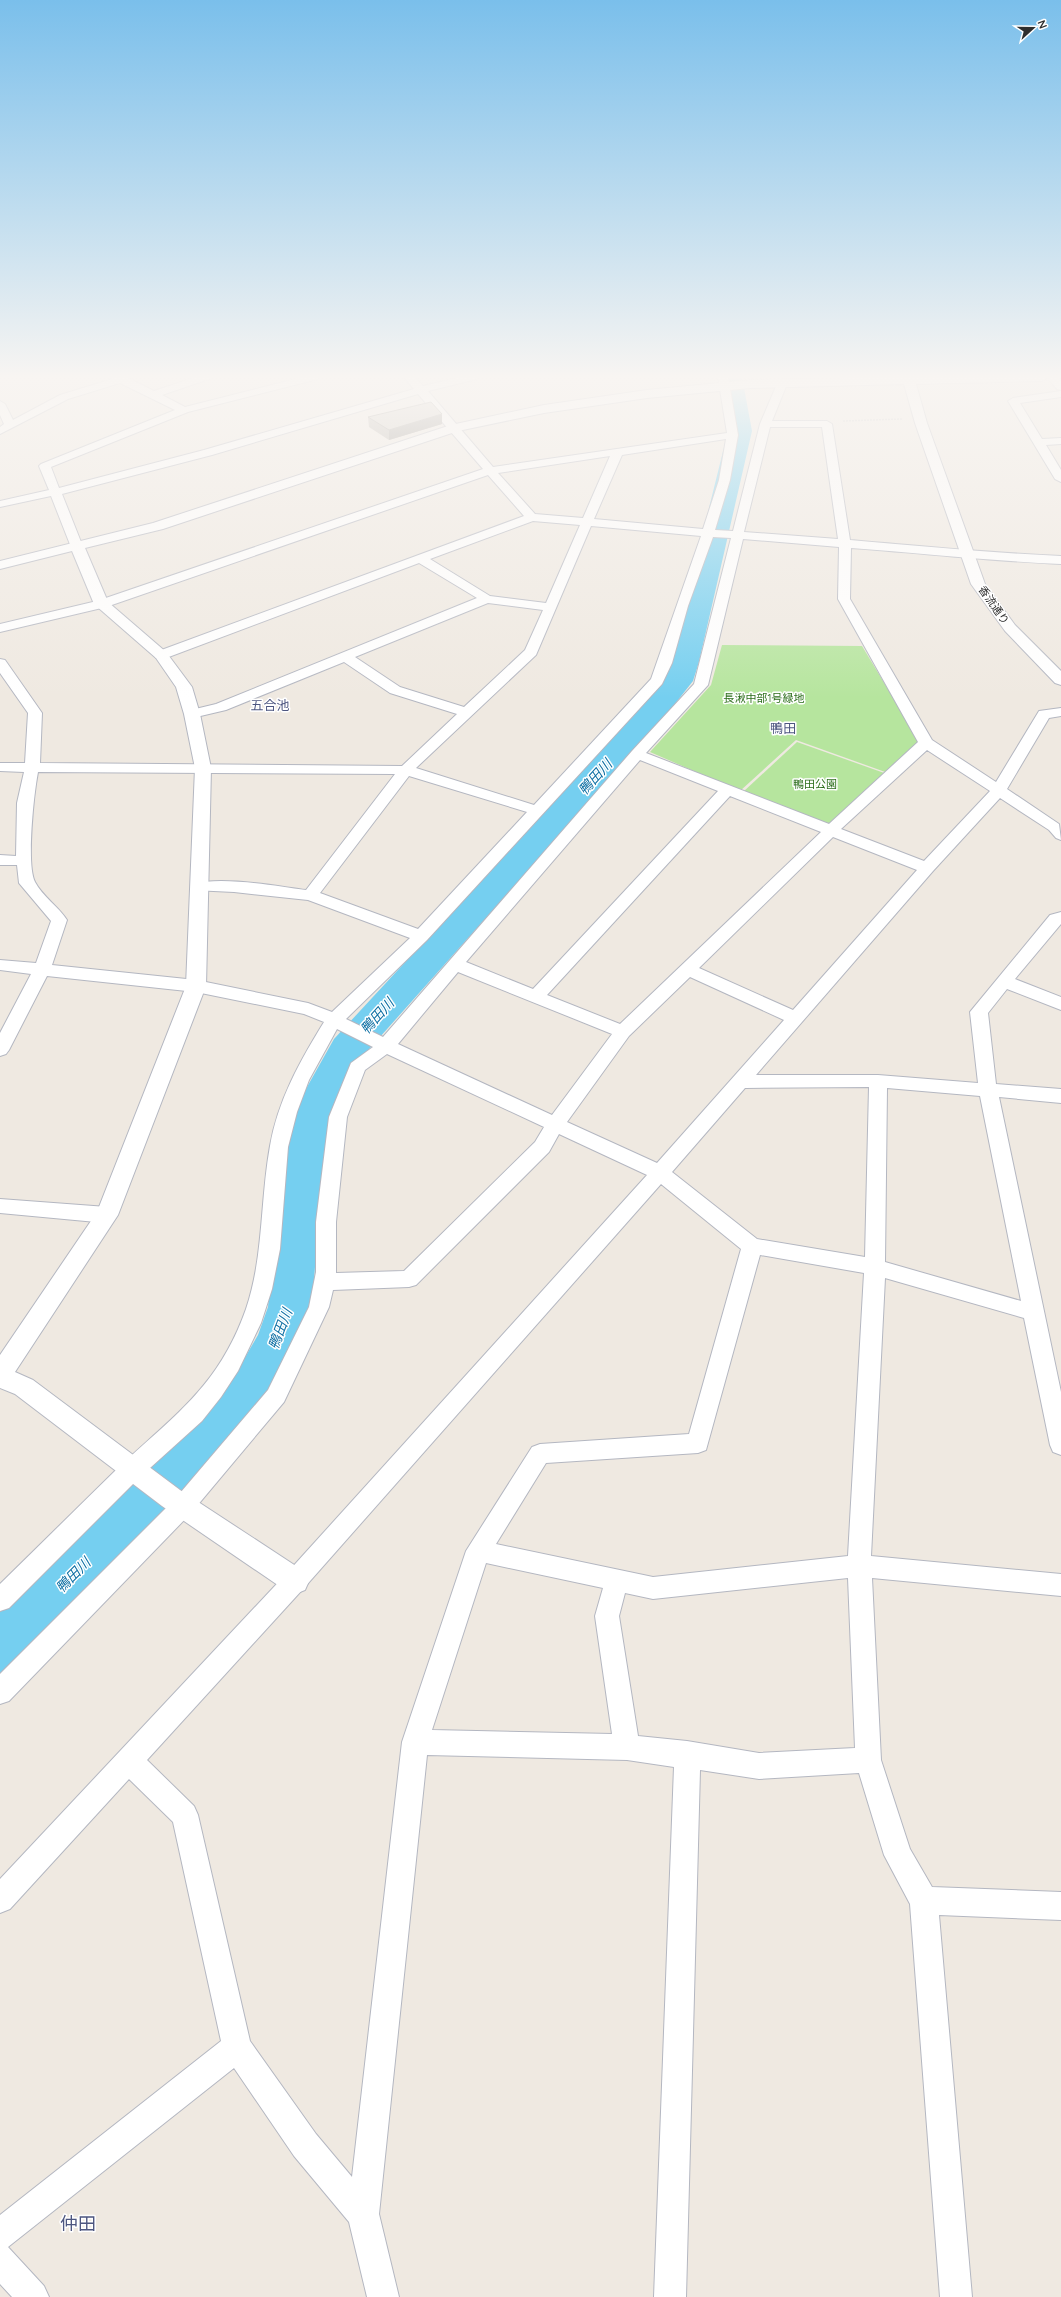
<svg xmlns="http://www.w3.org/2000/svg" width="1061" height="2297" font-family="Quicksand,'Noto Sans JP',sans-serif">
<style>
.green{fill:#b6e59e}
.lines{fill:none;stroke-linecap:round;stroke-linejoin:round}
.river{fill:#75cff0;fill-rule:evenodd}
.minor-casing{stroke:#b4b7c1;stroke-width:2}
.tertiary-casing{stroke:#b4b7c1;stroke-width:2}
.path{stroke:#c9c9c9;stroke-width:1.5;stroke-dasharray:2 1;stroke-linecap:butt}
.minor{fill:#fff;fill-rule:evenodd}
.tertiary{fill:#fff;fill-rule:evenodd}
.wall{fill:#afaba4}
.shaded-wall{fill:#8e8b86}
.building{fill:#cbc7bf;stroke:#8e8b86}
.labels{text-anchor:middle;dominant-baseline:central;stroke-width:3;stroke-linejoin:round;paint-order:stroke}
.far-street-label{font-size:11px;fill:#2e2e2e;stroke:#fff}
.far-park-label{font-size:11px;fill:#2c6e1b;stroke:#fff}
.far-quarter-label{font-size:13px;fill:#4d5680;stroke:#fff}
.water-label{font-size:14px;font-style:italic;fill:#0d6fa3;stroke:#fff}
.near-quarter-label{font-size:18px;fill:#4d5680;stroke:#fff}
</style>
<rect width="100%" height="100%" fill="#efe9e1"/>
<!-- green -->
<g class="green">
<path d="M722,645l140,1 59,98 -33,29 -92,-33 -56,51 -90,-39 61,-67z"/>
<path d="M797,742l90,32 -57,51 -87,-33z"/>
</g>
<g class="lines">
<!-- river -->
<path class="river" d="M720,377h22l10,54 -53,231 -6,19 -34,43 -296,332 -25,47 -10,41 -7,43 -9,120 -10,33 -26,47 -78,96 -179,183 -19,7v-61l164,-159 80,-94 14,-24 10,-28 11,-120 19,-84 36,-64 303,-327 27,-33 7,-17 57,-231z"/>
<!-- minor casing -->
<g class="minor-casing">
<g id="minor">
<path d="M111,377h15l28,14 42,-14h14l-1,2 -47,16 23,12 118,-30h16l-1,2 -130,33 -137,55 8,21 145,-38 210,-61 -10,-12h10l9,9 38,-9h17l-1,2 -49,12 65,76 234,-34 -9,-56h10l10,58 -8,45 -15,50 18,1 27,-107 17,-40 5,-3 5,3 -15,37h55l5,3 18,116c71,6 141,13 211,16v8c-70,-3 -140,-11 -210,-16l-1,51 82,141 64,42 43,-71 22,-3v8l-12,2 -42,71 52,35 2,16 -5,-2 -7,-8 -49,-32 -67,73 -177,204h122l100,8 -8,-71 80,-97 11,-3v12l-46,55 46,18v13l-54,-21 -19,24 8,71 65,5v14l-62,-6 62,295v63l-8,-3 -3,-7 -26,-127 -139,-40 -14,278 190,18v22l-189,-18 9,182 29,89 22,38 129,5v28l-122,-5 33,382h-32l-30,-393 -26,-49 -25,-82 -100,6 -59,-9 -14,527h-32l20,-530 -47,-7 -200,-5 -48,459 20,83h-32l-18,-75 -55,-66 -60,-88 -226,179 36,39 5,11h-37l-12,-13v-69l221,-174 -48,-219 -44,-43 -119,130 -10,4v-34l287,-306 360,-398 -88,-41 -10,18 -133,133 -7,2 -76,3 -4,17 -45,95 -93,111 -182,188 -9,3v-30l175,-175 93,-109 41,-83 7,-35v-50l13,-105 22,-54 22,-16 -36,-18 -28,51 -12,32 -9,35 -8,102 -8,40 -11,34 -23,48 -17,26 -19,24 -62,56 -131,131 -9,3v-27c39,-38 77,-76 116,-114 57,-54 102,-82 130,-161 18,-53 14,-109 24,-163 8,-46 30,-85 54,-124l-20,-8 -108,-22 -149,-16 -38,74 -3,4 -6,2v-23l31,-59 -31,-4v-10l36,3 15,-42 -32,-38 -2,-18h-17v-10l16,1 1,-53 7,-31 -24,-1v-8h25l3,-50 -28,-40v-14l5,1 37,53 -2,50 362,3 55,-52 -67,-21 -46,-31 -118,48 -34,8 -7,-4 2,-3 29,-7 261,-106 -58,-35 -253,95h-10l-2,-3 2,-3 368,-136 -36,-41 -382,132 -106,25v-8l97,-23 386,-132 -65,-75 -206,61 -150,39 21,53 -6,4 -6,-4 -20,-51 -51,11v-6l49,-11 -10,-24 2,-2 134,-54 -55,-27 -52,16 -68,35v-7l4,-3 -4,-9v-14l5,3 8,16 47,-25 52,-16zM770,427h52l16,112 -94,-7zM726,439l-7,41 -16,49 -109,-10 28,-64zM610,456l-27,62 -48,-4 -37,-41zM533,521l47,4 -34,78 -56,-7 -60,-37zM591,526l110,10 -50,143 -117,126 -118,-37 120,-113zM713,537l18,1 -37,146 -62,67 -249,286 -37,-18 81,-79 235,-256 10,-21 16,-57zM743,539l96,8 -1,52 80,143 -89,82 -183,-71 62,-68zM488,603l55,7 -18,40 -61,57 -64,-20 -45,-30zM927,750l63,41 -66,70 -83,-32zM640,760l78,31 -185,198 -67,-27zM38,772l357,2 -89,116c-32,-4 -83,-14 -113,-6l-2,3 2,3 41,2 74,8 102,38 -78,74 -24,-9 -112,-23 -144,-15 15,-45c-8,-13 -25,-24 -32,-38 -9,-18 -1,-89 3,-110zM409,776l118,36 -109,117 -98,-36zM730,796l91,36 -201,192 -73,-29zM833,837l84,33 -124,140 -94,-42zM458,972l154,62 -60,81 -154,-71zM690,977l94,43 -127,143 -90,-41 62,-86zM387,1054l157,73 -9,15 -131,129 -68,2v-51l11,-105 18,-47zM869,1087l-4,170 -108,-18 -85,-67 73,-84zM887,1088l93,8 41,205 -136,-39zM661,1184l80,65 -52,185 -149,10 -8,3 -66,104 -64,191 -50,435 -36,-43 -66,-93 -52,-226 -4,-9 -47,-46 156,-171zM760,1255l104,18 -16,283 -195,21 -157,-33 50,-81 152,-10 8,-3zM486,1563l117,25 -8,28 17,118 -180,-4zM848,1578l7,170 -96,5 -72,-12 -49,-5 -19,-120 6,-23 28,6z"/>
<path d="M1047,377h10l4,4v9l-4,-1z"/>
<path d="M1061,391v6l-41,6 22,36 19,-1v6l-15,1 15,25v12l-6,-3 -47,-78 5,-3z"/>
<path d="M0,1199l107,8 7,3 3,5 -3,5 -7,3 -107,-10z"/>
</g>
</g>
<!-- tertiary casing -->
<g class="tertiary-casing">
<path id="tertiary" d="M902,377h146l-6,4 -126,3 11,39 58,161 30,41 46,46v14l-6,-2 -50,-52 -34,-47 -56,-161 -11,-39 -154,4 -103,10 -103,15 -86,18 -295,98 -78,19 23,54 58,50 26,35 8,27 11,54 -5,218 -88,229 -103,157 18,8 147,110 125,82 4,9 -4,9 -10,4 -10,-4 -123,-84 -147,-112 -15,-6v-33l97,-143 89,-226 9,-218 -11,-54 -8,-27 -20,-29 -62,-54 -22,-53 -72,18v-8l153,-38 298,-98 93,-20 103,-15 103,-10z"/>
</g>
<!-- path -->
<path class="path" d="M843,421l59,-2"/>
<!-- minor -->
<use href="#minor" class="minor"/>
<!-- tertiary -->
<use href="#tertiary" class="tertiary"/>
</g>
<!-- wall -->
<path class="wall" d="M368,417l74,7 -53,16 -20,-13z"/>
<!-- shaded-wall -->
<path class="shaded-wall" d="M442,414v10l-53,16v-10z"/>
<!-- building -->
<path class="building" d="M431,402l11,12 -53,16 -21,-13z"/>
<!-- sky -->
<linearGradient id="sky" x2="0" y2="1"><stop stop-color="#7abfeb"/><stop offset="0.54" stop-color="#f8f5f2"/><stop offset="1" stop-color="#f8f5f2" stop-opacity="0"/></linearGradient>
<rect width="1061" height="698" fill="url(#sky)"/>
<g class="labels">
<!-- far-street labels -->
<g class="far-street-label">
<text transform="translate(994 605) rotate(55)">香流通り</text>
</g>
<!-- far-park labels -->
<g class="far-park-label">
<text x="764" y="698">長湫中部1号緑地</text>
<text x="815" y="784">鴨田公園</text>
</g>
<!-- far-quarter labels -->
<g class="far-quarter-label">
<text x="270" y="705">五合池</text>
<text x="783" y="728">鴨田</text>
</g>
<!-- water labels -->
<g class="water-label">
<text transform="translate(595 777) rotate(-48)">鴨田川</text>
<text transform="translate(377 1016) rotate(-48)">鴨田川</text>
<text transform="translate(280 1329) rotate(-69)">鴨田川</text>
<text transform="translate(73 1575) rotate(-45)">鴨田川</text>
</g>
<!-- near-quarter labels -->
<g class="near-quarter-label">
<text x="78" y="2223">仲田</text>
</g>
</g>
<!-- north arrow -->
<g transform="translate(1033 28) rotate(69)" stroke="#ffffff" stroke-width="3" paint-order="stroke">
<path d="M0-3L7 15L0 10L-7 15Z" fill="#2e2e2e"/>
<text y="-6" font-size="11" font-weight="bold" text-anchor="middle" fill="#2e2e2e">N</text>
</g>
</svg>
